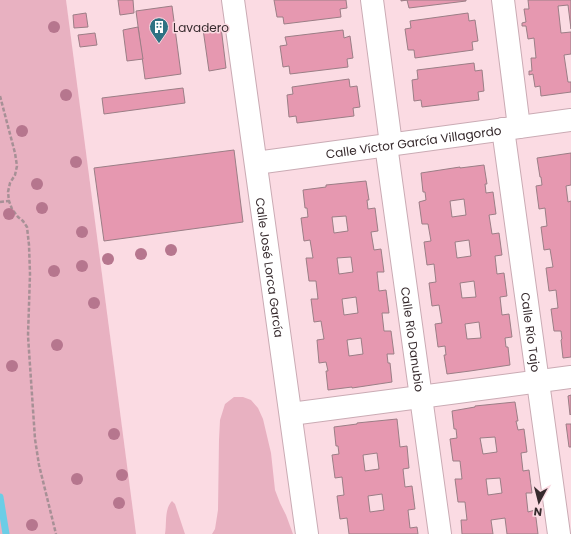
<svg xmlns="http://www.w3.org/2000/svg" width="571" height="534" font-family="Poppins,sans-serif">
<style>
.green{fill:#e8b1c1}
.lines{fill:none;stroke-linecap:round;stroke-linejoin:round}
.stream{stroke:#6bcde6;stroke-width:7}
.building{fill:#e698b0;stroke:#9b7e86;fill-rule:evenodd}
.minor-casing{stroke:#caabb4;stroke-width:24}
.path{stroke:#a79096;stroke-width:2.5;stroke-dasharray:4 2;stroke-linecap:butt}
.minor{stroke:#fff;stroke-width:22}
.tree{fill:#b6768e}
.labels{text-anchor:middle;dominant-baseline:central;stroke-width:3;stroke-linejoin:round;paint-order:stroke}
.poi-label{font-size:12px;fill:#372b2e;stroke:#fbdbe3;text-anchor:start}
.street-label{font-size:12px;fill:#372b2e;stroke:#fbdbe3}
</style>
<rect width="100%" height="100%" fill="#fbdbe3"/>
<!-- green -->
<g class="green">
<path d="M0,0h66l70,534h-136z"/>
<path d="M234,397h9l8,3 7,8 5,11 8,34 4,37 5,13 6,12 7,19h-81l3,-5 3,-19 1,-70 1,-20 5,-16z"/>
<path d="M172,501l3,3 10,30h-20c2,-10 -1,-25 7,-33z"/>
</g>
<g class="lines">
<!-- stream -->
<path class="stream" d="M0,497l6,37"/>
</g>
<!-- building -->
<g class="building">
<path d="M118,0h15l1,13 -14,2z"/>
<path d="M274,0h72l1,8 -7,1 1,8 -57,7 -1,-7h-6z"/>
<path d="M401,0h65v1l-57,7 -2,-8 -6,1z"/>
<path d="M528,0h43v29l-3,-24 -10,1 3,27 10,-1v22l-7,1 4,27h3v10l-30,4 -1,-10 -5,1 -2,-13 -4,1v-4h3l-1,-13h5l-2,-20 -6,1 -2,-13h-4v-3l4,-1 -2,-13h5z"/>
<path d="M172,6l9,68 -36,5 -9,-68z"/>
<path d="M86,13l2,14 -14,1 -1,-13z"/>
<path d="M468,13l1,8 6,-1 3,21 -6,1 1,8 -58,8 -1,-8h-6l-3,-21 6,-1 -1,-7z"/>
<path d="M138,27l5,32 -16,2 -4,-31z"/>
<path d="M221,27l5,41 -17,3 -6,-42z"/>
<path d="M343,30l1,8 6,-2 3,22 -6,1 1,8 -58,7 -1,-8 -6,1 -3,-21 7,-1 -2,-8z"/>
<path d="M95,33l2,12 -17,2 -2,-12z"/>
<path d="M474,63l1,8 7,-1 2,21 -6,1 1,8 -57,7 -1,-7 -7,1 -2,-21 6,-1 -1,-9z"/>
<path d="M349,79l1,8 7,-1 3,21 -7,1 1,8 -57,7 -1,-7 -7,1 -2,-22 6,-1 -1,-7z"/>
<path d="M183,88l2,15 -81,11 -2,-16z"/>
<path d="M234,150l9,72 -139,19 -10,-73z"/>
<path d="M571,153v32l-5,1 2,16 3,-1v156l-8,1 -2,-18 1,-1 -1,-8h-7l-3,-22 7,-1 -2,-18 -7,1 -3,-23 7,-1 -3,-18 -6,1 -3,-23 6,-1 -2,-18 -6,1 -3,-23 6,-1 -1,-8h-1l-3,-19z"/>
<path d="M484,165l3,19h-2l1,9 7,-1 3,22 -7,1 3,19 7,-1 3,22 -7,1 2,18 7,-1 3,23 -7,1 2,18 7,-1 3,23 -7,1 1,9h2l2,18 -40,6 -23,3 -3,-19h2l-1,-9 -7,1 -3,-23 7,-1 -3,-18 -7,1 -3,-23 7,-1 -2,-18 -7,1 -3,-23 7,-1 -3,-17h-6l-3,-22 7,-2 -1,-8h-2l-2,-19 39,-6v1zM464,199l2,16 -14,2 -2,-16zM469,240l2,16 -14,2 -2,-16zM474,281l2,16 -14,1 -2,-15zM479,322l2,16 -14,1 -2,-15z"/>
<path d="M366,181l3,19h-2l1,9 7,-1 3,23 -7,1 3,18 7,-1 3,23h-7l2,19 7,-1 3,23h-7l2,18h7l3,23h-7l1,9h2l2,19 -40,6v-1l-24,3 -2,-19h2l-2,-9 -7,1 -2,-23 7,-1 -3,-18 -7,1 -3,-23h7l-2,-18h-7l-3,-23h7l-3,-18 -6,1 -3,-23 7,-1 -1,-9h-2l-2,-18 23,-3v-2zM346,216l2,15 -14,2 -2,-16zM351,257l2,15 -14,2 -2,-16zM356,297l2,16 -14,2 -2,-16zM361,338l2,16 -14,2 -2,-16z"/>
<path d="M571,395v19l-1,1 -2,-19z"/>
<path d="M515,402l3,19h-2l2,9 6,-1 3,23 -6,1 2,18 6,-1 3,23h-6l2,19 7,-2 3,24h-31l-2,-16 -14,2 2,14h-31l-1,-14h6l-2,-18h-7l-3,-23h7l-2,-18h-7l-3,-22 7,-1 -1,-9h-2l-2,-18 23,-4v-1zM495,437l2,15 -14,2 -3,-16zM500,478l2,15 -14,2 -2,-16z"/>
<path d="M397,419l3,28 7,-1 2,22 -6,1 2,18 7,-1 3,23 -7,1 2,18 7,-1 1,7h-69l-2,-16 -7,1 -3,-23 7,-1 -2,-18 -7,1 -3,-23 7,-1 -1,-8h-2l-2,-19 23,-3v-1zM377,453l2,16 -14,2 -2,-16zM382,494l2,16 -14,2 -2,-16z"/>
<path d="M566,424h5v23h-2z"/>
</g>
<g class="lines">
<!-- minor casing -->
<g class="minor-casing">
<g id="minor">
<path id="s1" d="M233,0l74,534"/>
<path d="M372,0l19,144"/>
<path d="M503,0l16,127"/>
<path id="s2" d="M503,129l56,405"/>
<path id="s3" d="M386,145l54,389"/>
<path id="s4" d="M256,163l315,-43"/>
<path d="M291,414l280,-37"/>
</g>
</g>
<!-- path -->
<g class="path">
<path d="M0,96l15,57 2,13 -2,9 -5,8 -2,9 1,9 3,8 6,8 5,4 4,6 2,18 1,29 -2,62 7,103 4,26 17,69"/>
<path d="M0,202l9,-1"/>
</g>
<!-- minor -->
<use href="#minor" class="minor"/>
</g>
<!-- trees -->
<g class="tree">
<circle cx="54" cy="27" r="6"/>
<circle cx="66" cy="95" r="6"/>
<circle cx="22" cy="131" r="6"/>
<circle cx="76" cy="162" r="6"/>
<circle cx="37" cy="184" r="6"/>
<circle cx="42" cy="208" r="6"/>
<circle cx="9" cy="214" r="6"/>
<circle cx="82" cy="232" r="6"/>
<circle cx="171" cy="250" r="6"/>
<circle cx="141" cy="254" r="6"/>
<circle cx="108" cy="259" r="6"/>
<circle cx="82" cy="266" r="6"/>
<circle cx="54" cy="271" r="6"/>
<circle cx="94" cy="303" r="6"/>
<circle cx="57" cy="345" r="6"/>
<circle cx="12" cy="366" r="6"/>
<circle cx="114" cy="434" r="6"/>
<circle cx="122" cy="475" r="6"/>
<circle cx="77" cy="479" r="6"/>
<circle cx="119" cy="503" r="6"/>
<circle cx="32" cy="525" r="6"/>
</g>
<!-- icons -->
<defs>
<g id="building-pin" transform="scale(1)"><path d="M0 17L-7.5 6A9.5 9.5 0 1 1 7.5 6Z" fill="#2f7283" stroke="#fbdbe3"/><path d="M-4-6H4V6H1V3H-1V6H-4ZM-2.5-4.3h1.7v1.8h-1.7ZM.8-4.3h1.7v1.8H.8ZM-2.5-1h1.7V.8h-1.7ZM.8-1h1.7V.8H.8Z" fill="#fff"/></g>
</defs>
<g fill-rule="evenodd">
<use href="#building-pin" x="159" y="27"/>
</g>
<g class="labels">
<!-- poi labels -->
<g class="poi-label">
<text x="173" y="27">Lavadero</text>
</g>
<!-- street labels -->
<g class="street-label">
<text stroke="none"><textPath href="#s4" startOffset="159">Calle Víctor García Villagordo</textPath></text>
<text stroke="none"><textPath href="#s1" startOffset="270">Calle José Lorca García</textPath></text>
<text stroke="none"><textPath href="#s2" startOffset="205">Calle Río Tajo</textPath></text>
<text stroke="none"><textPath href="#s3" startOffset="196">Calle Río Danubio</textPath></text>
</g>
</g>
<!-- north arrow -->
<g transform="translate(539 502) rotate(187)" stroke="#fbdbe3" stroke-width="3" paint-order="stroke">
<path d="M0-3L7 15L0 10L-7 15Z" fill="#372b2e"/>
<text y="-6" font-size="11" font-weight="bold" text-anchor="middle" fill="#372b2e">N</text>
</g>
</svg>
